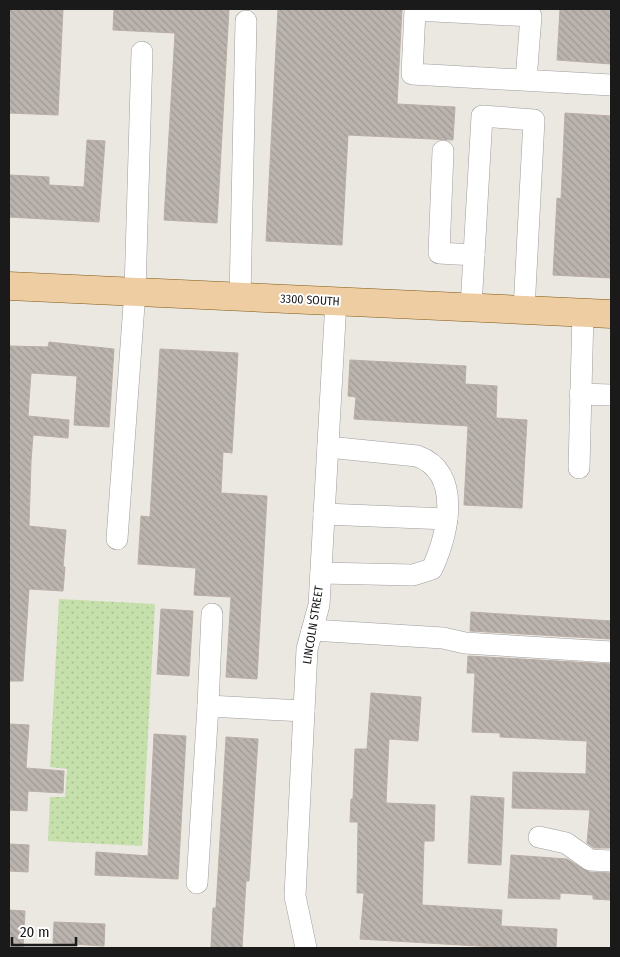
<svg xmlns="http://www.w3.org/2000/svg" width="620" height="957" font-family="'Fira Sans Condensed',sans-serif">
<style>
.grass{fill:url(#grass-dots)}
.building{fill:url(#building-back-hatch);stroke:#baaea6}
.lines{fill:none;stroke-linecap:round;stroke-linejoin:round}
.minor-casing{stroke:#9e9e9e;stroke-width:22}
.major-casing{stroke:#7f5a12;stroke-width:29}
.minor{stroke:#fff;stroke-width:21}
.major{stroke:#efcda2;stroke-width:28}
.labels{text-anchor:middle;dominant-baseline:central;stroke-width:4;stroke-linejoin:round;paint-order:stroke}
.street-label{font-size:12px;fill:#1a1a1a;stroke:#fff}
</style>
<defs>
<pattern id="grass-dots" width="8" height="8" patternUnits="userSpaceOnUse" patternTransform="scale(1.25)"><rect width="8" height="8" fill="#c6e0ac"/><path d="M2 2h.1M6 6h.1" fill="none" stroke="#aac093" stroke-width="1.8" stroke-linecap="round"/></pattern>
<pattern id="building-back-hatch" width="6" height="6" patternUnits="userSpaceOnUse" patternTransform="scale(1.25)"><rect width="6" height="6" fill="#bab3ae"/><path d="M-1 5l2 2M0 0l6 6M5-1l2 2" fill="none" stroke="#9f9995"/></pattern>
</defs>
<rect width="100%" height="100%" fill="#ebe7e1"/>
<!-- grass -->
<path class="grass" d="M59,599l96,5 -13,242 -94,-5 2,-44h15l2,-28 -17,-2z"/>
<!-- building -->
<g class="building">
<path d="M9,9h54l-5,106 -49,-2z"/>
<path d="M114,9h115l-12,214 -53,-3 11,-187 -62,-3z"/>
<path d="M278,9h124l-5,95 58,3 -2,33 -105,-5 -6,110 -76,-4z"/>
<path d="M560,9h51v55l-54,-4z"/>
<path d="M565,113l46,3v162l-58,-3 4,-77 4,1z"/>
<path d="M87,140l18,1 -6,81 -90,-5v-42l40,2v8l35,2z"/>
<path d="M49,342l65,7 -5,78 -35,-2 3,-49 -46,-3 -3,43 41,4 -1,18 -35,-3 -2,26 -2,65 37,4 -3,37h2l-2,24 -34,-2 -6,92h-14v-335l39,1z"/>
<path d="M160,349l78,4 -6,100 -9,-1 -2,41 46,3 -10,183 -31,-2 5,-80 -37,-2 2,-27 -58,-4 3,-48 9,1z"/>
<path d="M350,360l116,6 -1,18 32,2 -1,32 31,2 -5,88 -58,-3 4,-79 -114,-7 2,-22 -8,-1z"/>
<path d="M161,609l32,2 -4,65 -32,-2z"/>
<path d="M471,612l140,9v18l-141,-8z"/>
<path d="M468,656l143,8v184h-17l-7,-5 3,-33 -78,-2 1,-36 73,2 1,-33 -87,-4v-4l-28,-1 3,-59h-8z"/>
<path d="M371,693l50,4 -3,44 -29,-2 -3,64 49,2 -1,36h-10l-2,64 80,5 -1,16 56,3 -1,19h-45l-151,-9 4,-46h-7l1,-71h-8l1,-23h2l2,-50h12z"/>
<path d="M9,724l20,1 -3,43 38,3 -1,22 -35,-2 -1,20 -18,-1z"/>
<path d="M154,734l32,2 -8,143 -83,-4 1,-23 52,4z"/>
<path d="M226,737l32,2 -9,142h-3l-4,67 -31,-1 2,-39h3z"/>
<path d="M471,796l33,2 -3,67 -33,-2z"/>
<path d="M9,844l20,1 -1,27 -19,-1z"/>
<path d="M511,855l56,4 22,13 22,1v27l-18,-1v-4l-33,-2v6l-52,-1z"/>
<path d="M9,910l16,1 -2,37h-14z"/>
<path d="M54,922l51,2 -1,22 -51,-3z"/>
</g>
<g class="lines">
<!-- minor casing -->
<g class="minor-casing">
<g id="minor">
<path d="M526,80l5,-64 -116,-6 -3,64 199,11"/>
<path d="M443,151l-4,102 35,2"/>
<path d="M240,296l6,-275"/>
<path d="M471,307l11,-191 52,4 -10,190"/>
<path d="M580,394l31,1"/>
<path d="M579,468l4,-155"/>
<path d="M324,514l123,5"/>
<path d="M117,539l18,-248 7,-239"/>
<path d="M321,573l92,2 19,-6c16,-35 31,-97 -15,-113l-89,-9"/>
<path d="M312,630l131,8 22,5 146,9"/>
<path d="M208,706l4,-92"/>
<path d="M539,837l27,6 24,17 21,1"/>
<path d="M197,883l11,-177 96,5"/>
<path d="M306,948l-11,-52 12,-247 12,-44 17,-304"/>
</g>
</g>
<!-- major casing -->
<g class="major-casing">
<path id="major" d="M9,286l602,28"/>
</g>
<!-- minor -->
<use href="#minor" class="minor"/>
<!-- major -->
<use href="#major" class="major"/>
</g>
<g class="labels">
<!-- street labels -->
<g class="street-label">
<text transform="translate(310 300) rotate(3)">3300 SOUTH</text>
<text transform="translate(313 625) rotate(-81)">LINCOLN STREET</text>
</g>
</g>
<!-- border -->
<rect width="620" height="957" fill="none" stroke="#1a1a1a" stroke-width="20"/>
<!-- scale -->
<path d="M12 937v8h64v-8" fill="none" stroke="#1a1a1a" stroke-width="2.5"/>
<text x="20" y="937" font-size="15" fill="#1a1a1a" stroke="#ffffff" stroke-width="4" paint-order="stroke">20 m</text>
</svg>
